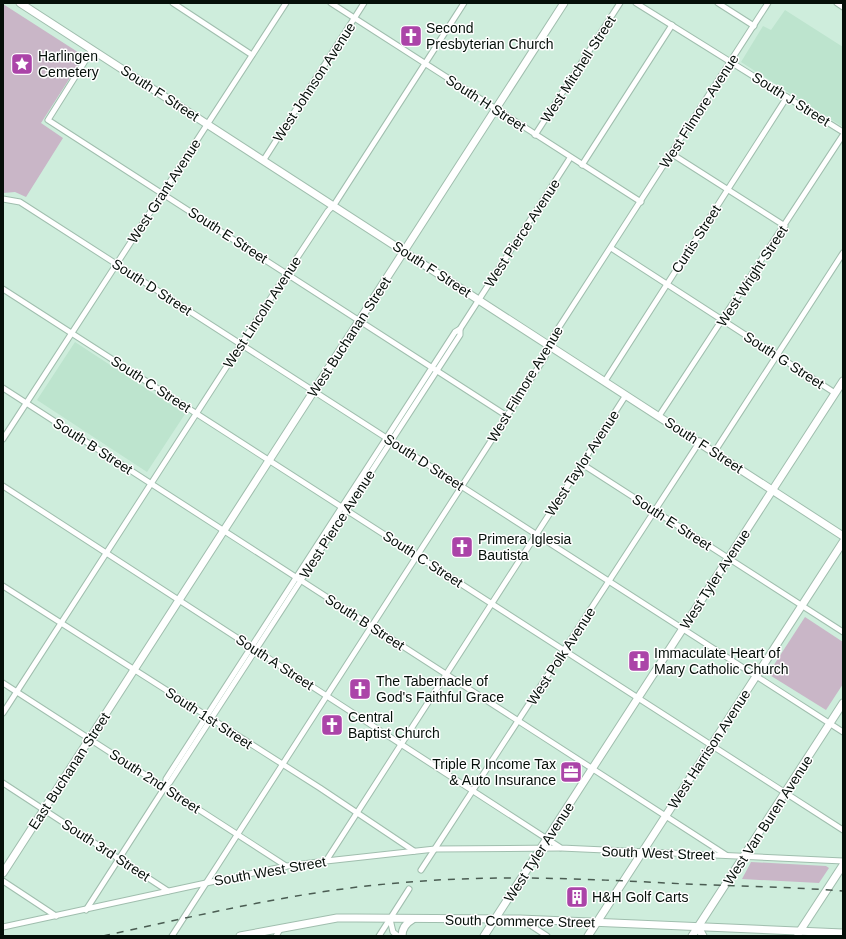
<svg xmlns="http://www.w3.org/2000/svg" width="846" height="939" font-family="Helvetica,sans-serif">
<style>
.built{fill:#bde4ce}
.green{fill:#c9b6c7}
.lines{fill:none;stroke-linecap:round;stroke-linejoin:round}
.street-casing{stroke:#a0beae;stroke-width:7}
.secondary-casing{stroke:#a0beae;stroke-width:9}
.street{stroke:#fff;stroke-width:5}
.secondary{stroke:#fff;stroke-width:7}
.rail{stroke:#4a5c52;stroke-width:1.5;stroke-dasharray:7 7;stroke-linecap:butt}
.labels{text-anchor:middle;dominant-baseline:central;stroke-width:3;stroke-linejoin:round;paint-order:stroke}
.poi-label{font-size:14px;fill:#050f09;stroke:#fff;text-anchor:start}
.street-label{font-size:14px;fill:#050f09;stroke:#fff}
</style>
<rect width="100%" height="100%" fill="#ceeddc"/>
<!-- built -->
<g class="built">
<path d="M785,10l58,37v80l-102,-65 22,-36 8,4z"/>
<path d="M75,342l110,72 -38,58 -110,-72z"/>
</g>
<!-- green -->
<g class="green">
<path d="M3,4l81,52 -43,67 22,15 -37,59 -11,-5 -12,1z"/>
<path d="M805,617l38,25v42l-17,26 -58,-36z"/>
<path d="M751,862l75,4 3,2 -10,15 -77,-4z"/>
</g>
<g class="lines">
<!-- street casing -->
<g class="street-casing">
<g id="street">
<path d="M173,3l79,52"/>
<path d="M331,3l310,199"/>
<path d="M636,3l207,129"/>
<path d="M718,3l36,23"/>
<path d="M837,3l6,4"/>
<path d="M92,50l-44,70 459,296"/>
<path d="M535,135l85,-132"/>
<path d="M672,154l113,72"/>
<path d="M263,161l101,-158"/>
<path d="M582,165l90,-140"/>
<path d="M3,199l17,3 823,530"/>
<path d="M611,248l224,145"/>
<path d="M3,289l840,541"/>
<path d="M605,381l182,-284"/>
<path d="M3,388l723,467"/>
<path d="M659,416l184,-281"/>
<path d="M3,439l283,-436"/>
<path d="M715,451l128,-198"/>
<path d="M582,464l261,168"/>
<path d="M3,486l558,362 282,13"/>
<path d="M3,586l317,202 94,63"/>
<path d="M3,683l283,183"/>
<path d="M3,713l284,-440 41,-62 6,-6 130,-202"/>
<path d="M3,783l165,108"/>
<path d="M165,787l1,-8 40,-62 249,-385 5,-3 110,-171"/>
<path d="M326,861l300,-466"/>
<path d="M421,870l279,-429"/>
<path d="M3,881l53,35"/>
<path d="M86,910l79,-123 5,-5 290,-447v-6"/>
<path d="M390,919l3,13 5,4"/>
<path d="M521,919l26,17"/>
<path d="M3,927l203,-44 81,-17 39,-5 109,-12 125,-1"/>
<path d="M172,936l335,-520 38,-59 9,-22 214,-332"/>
<path d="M276,936l5,-8"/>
<path d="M379,936l30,-47"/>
</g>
</g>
<!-- secondary casing -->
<g class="secondary-casing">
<g id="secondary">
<path d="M20,3l823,533"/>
<path d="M3,873l561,-870"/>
<path d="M698,927l5,9"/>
<path d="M798,934l45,-69"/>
<path d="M240,936l97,-18h19l164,1 323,14"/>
<path d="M402,936c0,-8 4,-13 11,-17"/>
<path d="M484,936l359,-555"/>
<path d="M588,936l255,-394"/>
<path d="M692,936l151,-233"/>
</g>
</g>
<!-- street -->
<use href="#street" class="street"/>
<!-- secondary -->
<use href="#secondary" class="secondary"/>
<!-- rail -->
<path class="rail" d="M103,936c98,-21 195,-45 295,-53 95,-9 192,-4 288,1 52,2 105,3 157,7"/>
</g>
<!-- icons -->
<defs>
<g id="church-square" transform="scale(1.15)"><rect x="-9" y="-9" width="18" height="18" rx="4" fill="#ab44a8" stroke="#fff"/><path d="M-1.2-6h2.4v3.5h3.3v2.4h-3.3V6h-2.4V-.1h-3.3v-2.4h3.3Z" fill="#fff"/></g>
<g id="sight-square" transform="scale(1.15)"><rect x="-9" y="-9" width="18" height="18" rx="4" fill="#ab44a8" stroke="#fff"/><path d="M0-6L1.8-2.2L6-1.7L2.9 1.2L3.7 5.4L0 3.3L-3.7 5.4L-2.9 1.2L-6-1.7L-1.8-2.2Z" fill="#fff"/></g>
<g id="office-square" transform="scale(1.15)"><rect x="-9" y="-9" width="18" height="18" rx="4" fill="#ab44a8" stroke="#fff"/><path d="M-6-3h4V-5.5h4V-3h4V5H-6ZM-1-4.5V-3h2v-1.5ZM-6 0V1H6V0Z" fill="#fff"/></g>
<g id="building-square" transform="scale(1.15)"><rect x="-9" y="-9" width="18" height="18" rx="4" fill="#ab44a8" stroke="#fff"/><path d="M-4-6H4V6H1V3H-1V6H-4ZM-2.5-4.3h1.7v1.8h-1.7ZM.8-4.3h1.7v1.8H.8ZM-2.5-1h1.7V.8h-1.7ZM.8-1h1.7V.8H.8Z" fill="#fff"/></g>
</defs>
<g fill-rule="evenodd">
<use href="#church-square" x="411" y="36"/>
<use href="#sight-square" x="22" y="64"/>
<use href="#church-square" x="462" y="547"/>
<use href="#church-square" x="639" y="661"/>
<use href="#church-square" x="360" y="689"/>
<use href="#church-square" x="332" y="725"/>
<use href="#office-square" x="571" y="772"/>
<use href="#building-square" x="577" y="897"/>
</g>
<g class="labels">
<!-- poi labels -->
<g class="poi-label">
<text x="426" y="28">Second<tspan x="426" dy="16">Presbyterian Church</tspan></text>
<text x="38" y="56">Harlingen<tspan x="38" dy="16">Cemetery</tspan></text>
<text x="478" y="539">Primera Iglesia<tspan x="478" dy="16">Bautista</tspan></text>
<text x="654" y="653">Immaculate Heart of<tspan x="654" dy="16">Mary Catholic Church</tspan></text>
<text x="376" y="681">The Tabernacle of<tspan x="376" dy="16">God's Faithful Grace</tspan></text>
<text x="348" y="717">Central<tspan x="348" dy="16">Baptist Church</tspan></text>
<text x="556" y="764" text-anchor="end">Triple R Income Tax<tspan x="556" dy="16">&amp; Auto Insurance</tspan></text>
<text x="592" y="897">H&amp;H Golf Carts</text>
</g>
<!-- street labels -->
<g class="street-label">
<text transform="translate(578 69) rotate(-57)">West Mitchell Street</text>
<text transform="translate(314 82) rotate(-57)">West Johnson Avenue</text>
<text transform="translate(160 93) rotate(33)">South F Street</text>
<text transform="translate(791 99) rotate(32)">South J Street</text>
<text transform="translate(486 103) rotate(33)">South H Street</text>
<text transform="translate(699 111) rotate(-57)">West Filmore Avenue</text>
<text transform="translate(164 191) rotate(-57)">West Grant Avenue</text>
<text transform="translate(522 233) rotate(-57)">West Pierce Avenue</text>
<text transform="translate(228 235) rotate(33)">South E Street</text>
<text transform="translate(696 239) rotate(-57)">Curtis Street</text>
<text transform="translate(432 269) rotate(33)">South F Street</text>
<text transform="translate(752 276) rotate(-57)">West Wright Street</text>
<text transform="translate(152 287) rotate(33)">South D Street</text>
<text transform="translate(262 312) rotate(-57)">West Lincoln Avenue</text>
<text transform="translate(349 337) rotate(-57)">West Buchanan Street</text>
<text transform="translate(784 360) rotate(33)">South G Street</text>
<text transform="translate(151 384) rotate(33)">South C Street</text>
<text transform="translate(525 384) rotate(-59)">West Filmore Avenue</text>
<text transform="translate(704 445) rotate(33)">South F Street</text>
<text transform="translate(93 446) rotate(33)">South B Street</text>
<text transform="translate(424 462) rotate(33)">South D Street</text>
<text transform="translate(582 463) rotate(-57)">West Taylor Avenue</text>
<text transform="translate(672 522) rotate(33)">South E Street</text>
<text transform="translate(337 524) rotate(-57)">West Pierce Avenue</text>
<text transform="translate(423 559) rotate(33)">South C Street</text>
<text transform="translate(715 579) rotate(-57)">West Tyler Avenue</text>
<text transform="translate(365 622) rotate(33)">South B Street</text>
<text transform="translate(561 656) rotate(-57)">West Polk Avenue</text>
<text transform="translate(275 662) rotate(33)">South A Street</text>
<text transform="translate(209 718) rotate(33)">South 1st Street</text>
<text transform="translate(709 749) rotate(-57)">West Harrison Avenue</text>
<text transform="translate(69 771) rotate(-57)">East Buchanan Street</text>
<text transform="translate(155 781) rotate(33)">South 2nd Street</text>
<text transform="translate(768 820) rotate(-57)">West Van Buren Avenue</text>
<text transform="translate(106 850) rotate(33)">South 3rd Street</text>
<text transform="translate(539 852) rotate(-57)">West Tyler Avenue</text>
<text transform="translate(658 853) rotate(2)">South West Street</text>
<text transform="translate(270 871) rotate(-10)">South West Street</text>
<text transform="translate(520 921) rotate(1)">South Commerce Street</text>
</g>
</g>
<!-- border -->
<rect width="846" height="939" fill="none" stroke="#050f09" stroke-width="8"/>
</svg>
